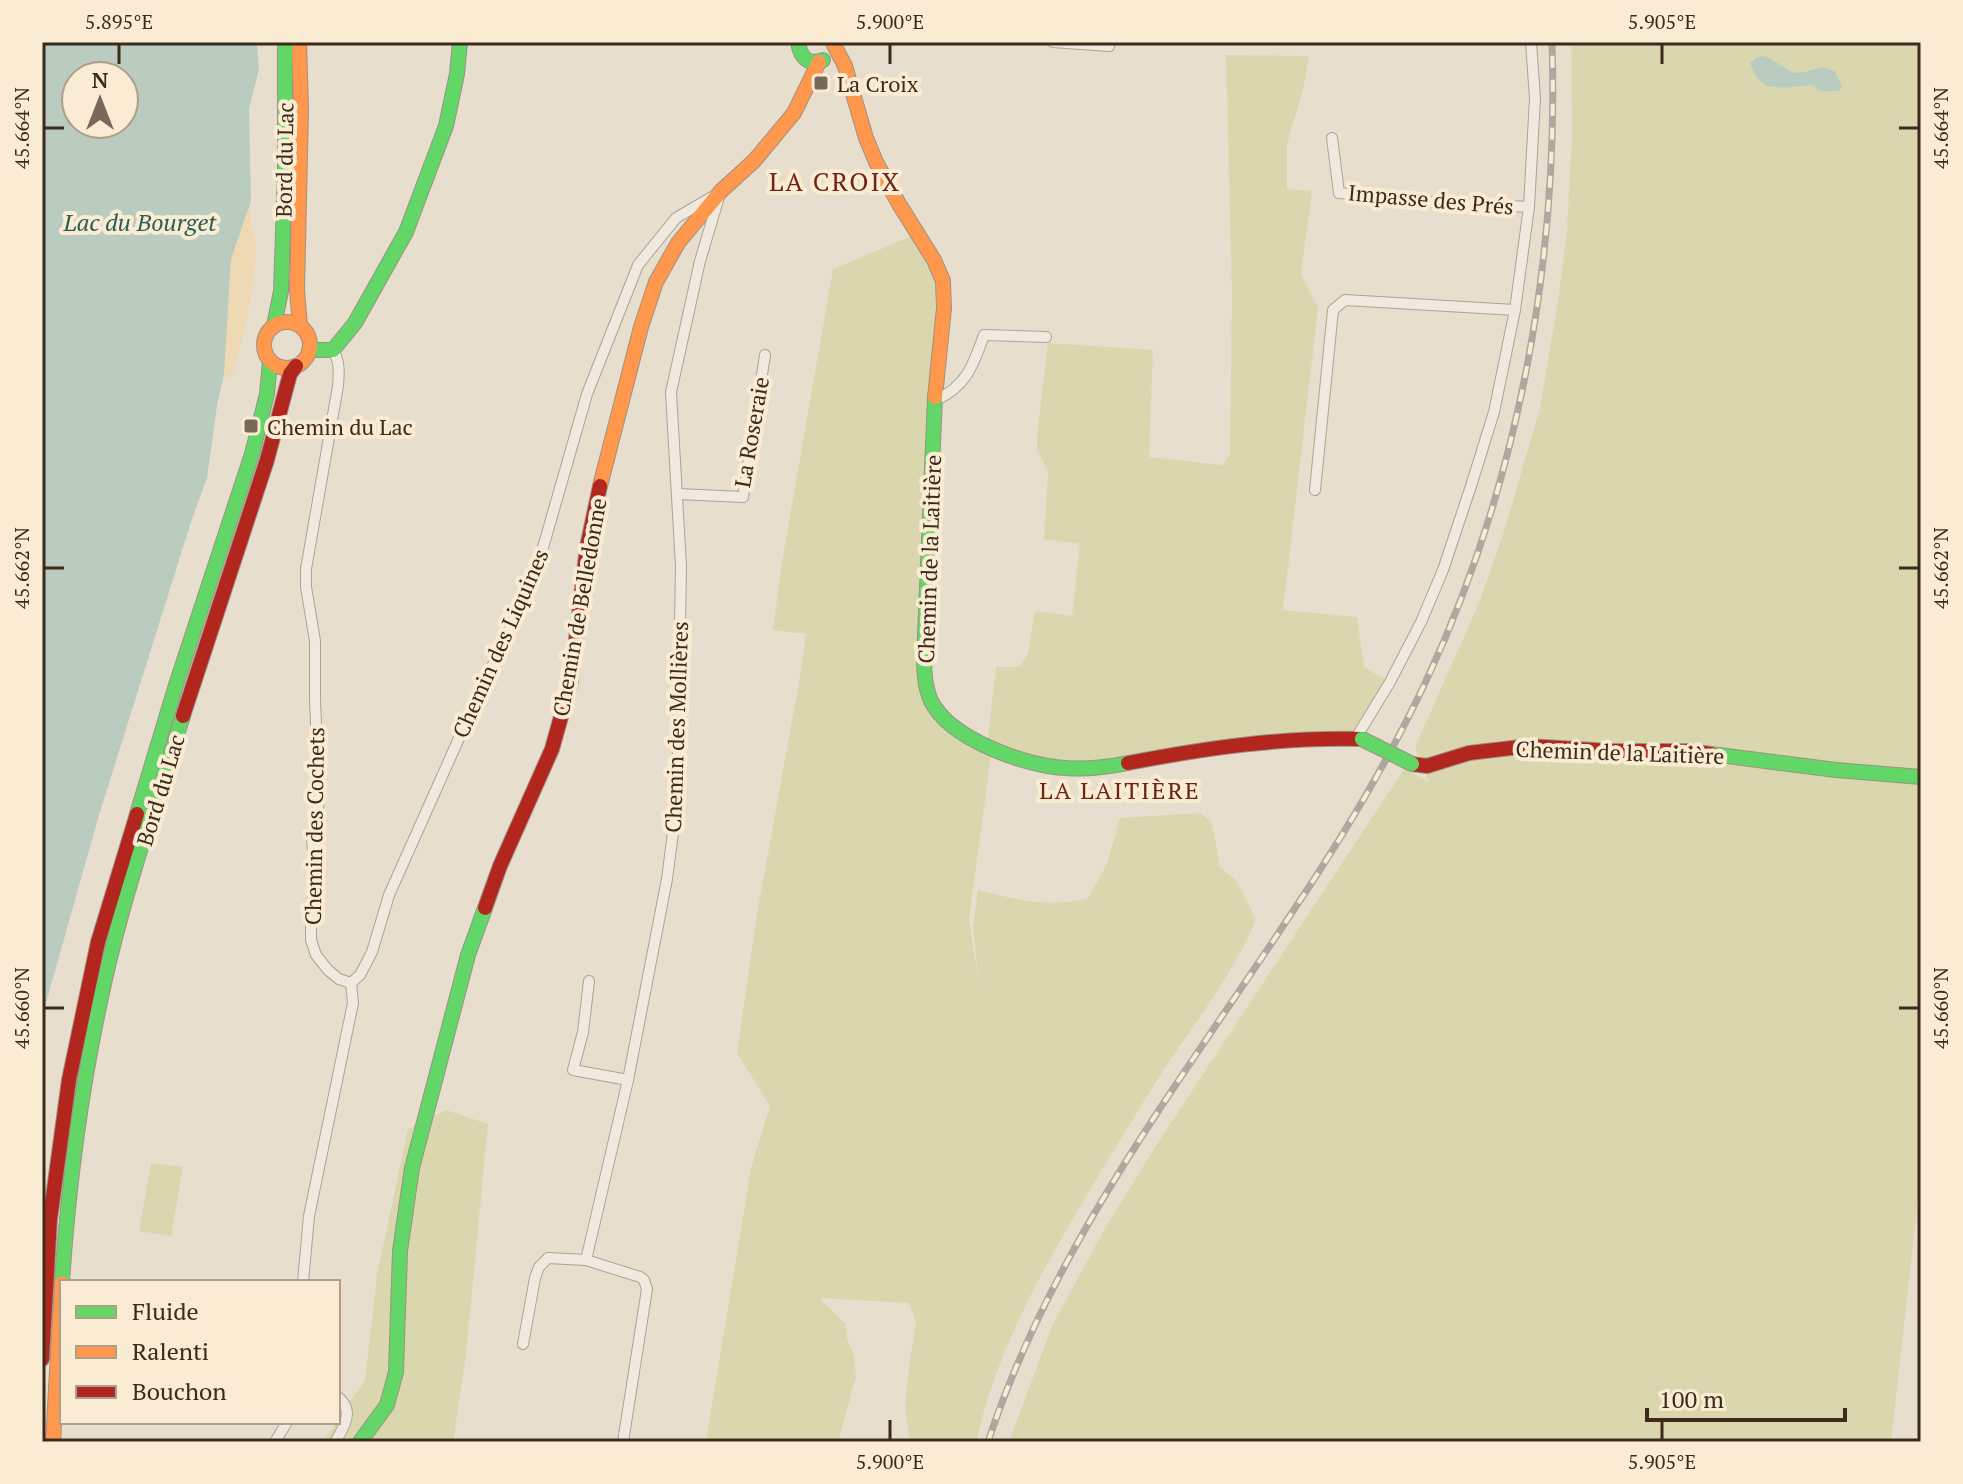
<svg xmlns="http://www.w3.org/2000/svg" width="1963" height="1484" font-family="'PT Serif',serif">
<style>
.green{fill:#dad7ae}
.sand{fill:#eed9b2}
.water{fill:#b9ccbf;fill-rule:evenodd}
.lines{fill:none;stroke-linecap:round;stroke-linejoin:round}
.street-casing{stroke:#ada396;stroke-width:12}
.fast-casing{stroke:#9d9286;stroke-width:16}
.slow-casing{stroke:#9d9286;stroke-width:16}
.jam-casing{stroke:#9d9286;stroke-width:16}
.street{stroke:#efe9e0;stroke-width:10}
.fast{stroke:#63d668;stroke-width:14}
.slow{stroke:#ff974d;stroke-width:14}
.jam{stroke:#b3261e;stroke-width:14}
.rail-casing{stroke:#afa8a0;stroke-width:7}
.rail{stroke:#f9ecd3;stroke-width:4;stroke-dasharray:12;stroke-linecap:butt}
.fast-bridge-casing{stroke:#9d9286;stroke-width:16;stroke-linecap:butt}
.fast-bridge{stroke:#63d668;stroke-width:14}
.ticks{fill:none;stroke:#3d2a1d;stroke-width:3}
.poi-dot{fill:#79695b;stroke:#f9ecd3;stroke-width:3}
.labels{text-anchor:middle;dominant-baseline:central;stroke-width:8;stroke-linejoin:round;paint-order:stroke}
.poi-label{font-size:22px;fill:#3d2a1d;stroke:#f9ecd3;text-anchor:start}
.street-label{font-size:22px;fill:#3d2a1d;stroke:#f9ecd3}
.water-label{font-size:24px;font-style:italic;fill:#2a5f58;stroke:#f9ecd3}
.neighbourhood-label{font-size:24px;letter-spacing:2px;fill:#6f2417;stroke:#f9ecd3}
.quarter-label{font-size:26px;letter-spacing:2px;fill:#6f2417;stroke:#f9ecd3}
.neatline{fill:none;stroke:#3d2a1d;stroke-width:3}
.ticks-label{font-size:20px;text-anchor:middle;fill:#3d2a1d}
</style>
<rect width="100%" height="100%" fill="#e8decd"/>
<!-- green -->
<g class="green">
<path d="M1571,42h350v1131l-30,269h-882l43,-116 52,-96 55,-89 245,-372 25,13 -14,-35 64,-144 25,-71 36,-124 18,-107 9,-71 5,-96z"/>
<path d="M1226,55l83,1 -6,34 -16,54v45l25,2 -11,83 17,34 -35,302 74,7 7,50 26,15 -34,56 -83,4 -202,28 -79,-22 -23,171 10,64 -6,-56 5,-37c38,9 71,19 110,8l19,-34 13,-46 81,-5 11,10 8,44 16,13 20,39c-23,57 -62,104 -95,155 -21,32 -40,66 -61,99 -51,85 -102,171 -124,269h-66l-5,-35 4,-42 7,-42 -7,-20 -90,-5 27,26 1,14 7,18 2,21 -18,65h-132l45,-274 19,-62 -33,-53 19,-133 43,-238 7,-48 -33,-4 8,-62 52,-299 84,-35 24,39 -19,418 17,21 52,34 -3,-8 8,-71h23l9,-13 7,-43 37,5 8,-72 -36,-5 4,-68 -11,-21v-15l11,-92 105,7 -4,107 74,8 7,-11 2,-159z"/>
<path d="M446,1110l42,14 -22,231 -13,87h-130l42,-62 12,-105 31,-146z"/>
<path d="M151,1163l32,4 -12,69 -32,-5z"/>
</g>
<!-- sand -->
<path class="sand" d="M251,201c0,6 -1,13 0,19 0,9 5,16 5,24 -1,45 -12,93 -25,135l-7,-4 7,-117z"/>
<!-- water -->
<g class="water">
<path d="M42,42h215l2,27 -10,40 2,92 -20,58 -7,116 -7,30 -10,73 -16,44 -92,293 -57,202zM76,76h48v48h-48z"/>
<path d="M1764,56l7,3 22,14 13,-1 15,-5 14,4 7,15 -3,5h-17l-12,-6 -26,3 -17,-2 -10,-8 -7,-15 7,-6z"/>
</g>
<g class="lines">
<!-- street casing -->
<g class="street-casing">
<g id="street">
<path d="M1053,42l56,4 1,-4"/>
<path d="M1332,138l7,55 100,10 90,4"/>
<path d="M333,350c7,11 6,23 5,36l-32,183v18l9,54v59l4,90 -1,19 -6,30 3,38 -4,39v24l5,15 12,15 11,9 12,4"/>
<path d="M936,400c31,-14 37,-35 48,-65l62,2"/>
<path d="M1315,490l18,-180 12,-10 170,10"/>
<path d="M678,494l65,3 22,-142"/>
<path d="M1356,738l34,-56 31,-60 22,-52 28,-84 23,-74 21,-102 14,-103 6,-109 -4,-56"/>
<path d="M589,981l-6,51 -10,38 55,10"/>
<path d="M351,983l9,-8 12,-23 17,-57 71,-159 76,-164 51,-178 51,-129 38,-47 36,-21"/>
<path d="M303,1282l6,-66 44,-213 -2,-20"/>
<path d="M523,1344l12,-66 4,-11 9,-9 38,2"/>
<path d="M275,1442l12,-20"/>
<path d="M335,1442c9,-15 20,-31 3,-45"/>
<path d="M623,1442l24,-153 -3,-9 -4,-3 -54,-17 42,-180 39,-201 10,-77 4,-236 -10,-174 29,-131 19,-64"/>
</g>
</g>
<!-- fast casing -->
<g class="fast-casing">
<g id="fast">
<path d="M798,42c2,15 10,24 25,18"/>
<path d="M274,326l7,-35 4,-115v-134"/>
<path d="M309,350h24l22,-27 51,-91 40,-106 11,-52 3,-32"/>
<path d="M935,397l-11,262c0,14 1,29 7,42 20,39 95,65 135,67 21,2 42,-1 62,-5"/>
<path d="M1711,754l125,16 85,7"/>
<path d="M137,814l39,-129 76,-231 15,-60 3,-33"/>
<path d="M62,1282c7,-108 22,-215 47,-320 20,-83 48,-165 74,-246"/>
<path d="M360,1442l27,-37 9,-33 4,-121 12,-83 56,-213 17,-47"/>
</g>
</g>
<!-- slow casing -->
<g class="slow-casing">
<g id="slow">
<path d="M299,42l2,67 -4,181 3,36"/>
<path d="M833,43l12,23 21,72 10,24 23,42 35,56 9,21 1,27 -9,89"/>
<circle cx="287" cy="345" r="23"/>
<path d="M600,486l41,-159 15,-45 22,-39 43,-52 33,-30 40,-48 25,-51"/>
<path d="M53,1442l9,-159"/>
</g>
</g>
<!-- jam casing -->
<g class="jam-casing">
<g id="jam">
<path d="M183,716l84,-256 23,-86 6,-8"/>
<path d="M1128,763c78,-15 154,-26 234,-24"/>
<path d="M1412,764l15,2 42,-13 59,-7 83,5h79l21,3"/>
<path d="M485,908l15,-42 52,-117 19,-68 16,-134 13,-61"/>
<path d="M42,1359l8,-140 19,-139 29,-138 39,-128"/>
</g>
</g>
<!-- street -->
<use href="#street" class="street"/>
<!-- fast -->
<use href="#fast" class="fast"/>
<!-- slow -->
<use href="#slow" class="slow"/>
<!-- jam -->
<use href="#jam" class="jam"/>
<!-- rail casing -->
<g class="rail-casing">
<path id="rail" d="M988,1442c65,-198 194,-362 307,-534 49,-73 94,-148 131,-227 93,-198 133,-421 126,-639"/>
</g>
<!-- rail -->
<use href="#rail" class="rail"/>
<!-- fast-bridge casing -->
<g class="fast-bridge-casing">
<path id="fast-bridge" d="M1362,739l50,25"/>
</g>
<!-- fast-bridge -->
<use href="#fast-bridge" class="fast-bridge"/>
</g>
<!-- ticks -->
<path class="ticks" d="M119,44v20M890,44v20M1662,44v20M44,128h20M1899,128h20M44,568h20M1899,568h20M44,1008h20M1899,1008h20M890,1420v20M1662,1420v20"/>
<!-- markers -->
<g class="poi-dot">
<rect x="813" y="75" width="16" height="16" rx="4"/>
<rect x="243" y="418" width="16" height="16" rx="4"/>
</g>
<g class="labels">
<!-- poi labels -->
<g class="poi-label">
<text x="837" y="83">La Croix</text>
<text x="267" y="426">Chemin du Lac</text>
</g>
<!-- street labels -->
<g class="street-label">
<text transform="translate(284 160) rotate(-89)">Bord du Lac</text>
<text transform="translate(1431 199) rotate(5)">Impasse des Prés</text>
<text transform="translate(751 432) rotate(-80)">La Roseraie</text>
<text transform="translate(929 559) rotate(-88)">Chemin de la Laitière</text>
<text transform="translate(579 607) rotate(-80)">Chemin de Belledonne</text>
<text transform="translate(500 643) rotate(-66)">Chemin des Liquines</text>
<text transform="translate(676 727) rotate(-88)">Chemin des Mollières</text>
<text transform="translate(1620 752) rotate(2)">Chemin de la Laitière</text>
<text transform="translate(160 790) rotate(-73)">Bord du Lac</text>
<text transform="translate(314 826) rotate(-89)">Chemin des Cochets</text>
</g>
<!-- water labels -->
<g class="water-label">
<text x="140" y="222">Lac du Bourget</text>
</g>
<!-- neighbourhood labels -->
<g class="neighbourhood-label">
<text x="1120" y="790">LA LAITIÈRE</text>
</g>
<!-- quarter labels -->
<g class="quarter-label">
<text x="835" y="181">LA CROIX</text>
</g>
</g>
<!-- border -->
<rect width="1963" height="1484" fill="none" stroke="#f9ecd3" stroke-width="88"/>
<!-- legend -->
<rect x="60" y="1280" width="280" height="144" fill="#f9ecd3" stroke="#ae9e8a" stroke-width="2"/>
<rect x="76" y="1306" width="40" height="12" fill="#63d668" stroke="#ae9e8a" stroke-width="2"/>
<text x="132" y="1320" font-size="24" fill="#3d2a1d">Fluide</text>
<rect x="76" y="1346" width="40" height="12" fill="#ff974d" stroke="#ae9e8a" stroke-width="2"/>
<text x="132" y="1360" font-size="24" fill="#3d2a1d">Ralenti</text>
<rect x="76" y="1386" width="40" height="12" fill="#b3261e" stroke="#ae9e8a" stroke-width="2"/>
<text x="132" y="1400" font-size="24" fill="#3d2a1d">Bouchon</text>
<!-- north arrow -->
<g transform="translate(100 100)"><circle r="38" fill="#f9ecd3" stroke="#ae9e8a" stroke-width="2"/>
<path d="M0-6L14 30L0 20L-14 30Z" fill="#79695b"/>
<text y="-12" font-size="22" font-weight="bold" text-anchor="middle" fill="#3d2a1d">N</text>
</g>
<!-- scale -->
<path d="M1647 1408v12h198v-12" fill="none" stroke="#3d2a1d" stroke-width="4"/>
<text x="1659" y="1408" font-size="24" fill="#3d2a1d" stroke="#f9ecd3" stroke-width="6" paint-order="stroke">100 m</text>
<rect x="44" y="44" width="1875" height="1396" class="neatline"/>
<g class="ticks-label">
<text x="119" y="29">5.895°E</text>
<text x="890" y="29">5.900°E</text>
<text x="1662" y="29">5.905°E</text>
<text transform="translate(22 128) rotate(-90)" y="7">45.664°N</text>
<text transform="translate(1941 128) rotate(-90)" y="7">45.664°N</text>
<text transform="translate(22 568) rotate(-90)" y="7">45.662°N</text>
<text transform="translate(1941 568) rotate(-90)" y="7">45.662°N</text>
<text transform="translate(22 1008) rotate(-90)" y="7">45.660°N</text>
<text transform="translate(1941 1008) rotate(-90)" y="7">45.660°N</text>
<text x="890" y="1469">5.900°E</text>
<text x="1662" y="1469">5.905°E</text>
</g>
</svg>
